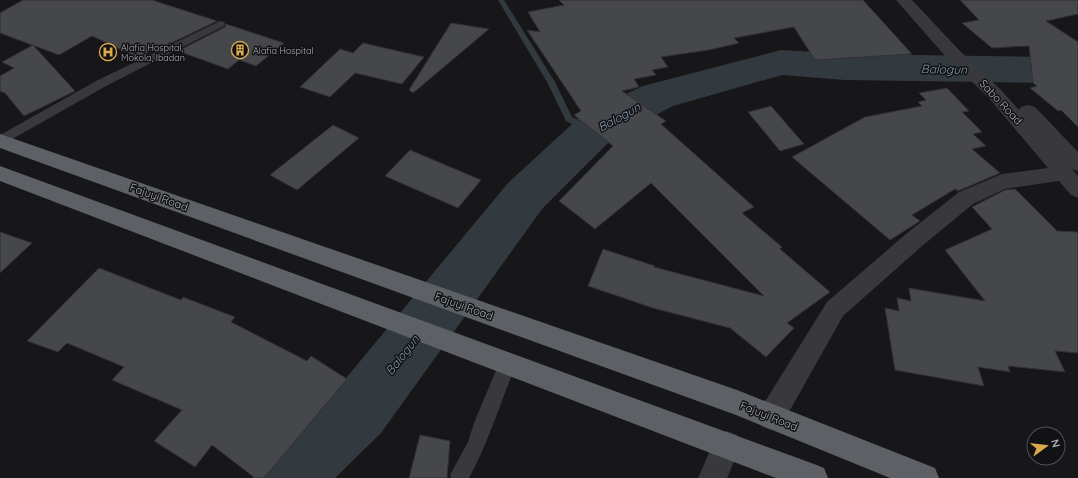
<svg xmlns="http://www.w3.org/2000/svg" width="1078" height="478" font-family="Quicksand,sans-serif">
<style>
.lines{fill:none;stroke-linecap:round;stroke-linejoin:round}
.stream{fill:#323a40;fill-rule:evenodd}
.river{fill:#323a40;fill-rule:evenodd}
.building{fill:#46474b;stroke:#313134}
.service{fill:#39393d;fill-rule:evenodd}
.minor{fill:#39393d;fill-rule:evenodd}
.tertiary{fill:#39393d;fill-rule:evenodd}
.trunk{fill:#5d6065;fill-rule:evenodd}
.labels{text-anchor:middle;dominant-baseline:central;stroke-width:3;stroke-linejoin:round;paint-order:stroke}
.far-poi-label{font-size:9px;fill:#abafb7;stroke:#121214;text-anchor:start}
.street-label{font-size:11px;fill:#abafb7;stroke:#121214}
.water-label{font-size:12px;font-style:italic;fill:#869cae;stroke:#121214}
</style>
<rect width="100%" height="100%" fill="#171719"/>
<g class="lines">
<!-- stream -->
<path class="stream" d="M498,0h6l51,82 17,35 24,12 1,2 -1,2h-6l-24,-12 -19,-39z"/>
<!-- river -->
<path class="river" d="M781,50l64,4 212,3 21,2v26l-21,-2 -212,-3 -63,-5 -109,31 -58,30 -73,73 -161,224 -46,45h-83l10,-24 75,-65 171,-206 75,-69 60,-28z"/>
</g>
<!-- building -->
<g class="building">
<path d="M23,0h129l65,21 -52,25 -4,-1 -22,13 -47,-22 -33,19 -59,-22v-20z"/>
<path d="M559,0h304l49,54 -97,6 -21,-33 -60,11 5,5 -30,7 -48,7 7,10 -16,3 4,5 -22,4 5,8 -17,4 44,30 -5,3 93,83 -12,6 40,34 -2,2 50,43 -43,31 7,5 -28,29 -36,-29 -77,-20 -65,-22 15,-37 52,17 -1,1 110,29 -113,-113 -56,46 -36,-28 54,-55 -39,-31 7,-4 -54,-81 13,2 -12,-20 36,-7z"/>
<path d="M960,0h118v14l-32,7 32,21v85l-17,-17 -3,1 -28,-23 7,-2 -4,-3 -4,-37 -37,2 -30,-25 17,-3z"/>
<path d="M451,23l38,6 -76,64 -4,-3z"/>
<path d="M226,24l58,19 -28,23 -17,-6 -11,9 -50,-18 47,-24z"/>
<path d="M363,43l61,14 -22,27 -47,-11 -25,24 -30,-10 40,-38 13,4z"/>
<path d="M33,45l42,46 -51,25 -19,-23 -5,-2v-15l14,-8 -12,-6z"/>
<path d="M947,88l22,23 -7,1 20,20 -9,2 13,12 -14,3 28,24 -42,18 -3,-2 -43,26 8,6 -30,19 -98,-83 73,-40 57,-11 -4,-4 8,-2 -7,-7z"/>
<path d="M771,106l33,38 -24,7 -32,-39z"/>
<path d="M333,125l26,13 -62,52 -27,-15z"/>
<path d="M410,150l71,30 -23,28 -73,-32z"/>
<path d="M1015,189l42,42 21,1v121l-23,-2 10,21 -57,-6 2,6 -32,-5 6,19 -89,-16 -10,-62 14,3 -2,-13 14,3 -2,-13 76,13 -40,-51 47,-21 -20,-22 33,-17z"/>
<path d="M0,232l32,11 -32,30z"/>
<path d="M99,268l82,32 2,-3 52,20 -4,5 76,39 4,-5 36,23 -83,99h-9l-43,-33 -17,22 -41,-26 28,-31 -70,-30 12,-13 -57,-24 -9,9 -31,-11z"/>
<path d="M420,435l30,6 -3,37h-38z"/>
</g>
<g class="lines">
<!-- service -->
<g class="service">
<path d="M220,21l4,1 1,2 -1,2 -118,60 -106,60v-11l98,-55z"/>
<path d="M508,354l6,2 3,6c-16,39 -28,79 -48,116h-18l-1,-3 18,-33 6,-19 28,-67z"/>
</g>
<!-- minor -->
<path class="minor" d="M896,0h16l47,50 42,40 18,20 2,-3 7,-2 7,2 43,45v19l-6,-2 6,7v22l-7,-3 -12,-14 -54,8 -32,15 -51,42 -79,70 -62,110 -10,4 -10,-4 -4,-9 4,-9 66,-106 79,-68 53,-42 43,-18 46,-6 -59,-70 -42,-40z"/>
<!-- tertiary -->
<path class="tertiary" d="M727,431l10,4 4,10 -14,33h-29l19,-43z"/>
<!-- trunk -->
<g class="trunk">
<path d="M0,134l737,256 198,78 4,10h-49l-154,-63 -736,-267z"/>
<path d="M0,166l814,298 10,4 4,10h-52l-776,-297z"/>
</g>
</g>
<!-- icons -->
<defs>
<g id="building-ring" transform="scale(0.9)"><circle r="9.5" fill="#121214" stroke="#dcaa4c" stroke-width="1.5"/><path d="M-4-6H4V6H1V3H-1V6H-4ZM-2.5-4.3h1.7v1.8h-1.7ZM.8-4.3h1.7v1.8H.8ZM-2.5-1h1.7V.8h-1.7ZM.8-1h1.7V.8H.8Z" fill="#dcaa4c"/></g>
<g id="hospital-ring" transform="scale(0.9)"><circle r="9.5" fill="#121214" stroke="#dcaa4c" stroke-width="1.5"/><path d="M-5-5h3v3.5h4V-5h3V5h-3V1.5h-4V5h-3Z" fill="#dcaa4c"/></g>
</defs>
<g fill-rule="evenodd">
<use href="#building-ring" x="240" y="50"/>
<use href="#hospital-ring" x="108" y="52"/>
</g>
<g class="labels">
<!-- far-poi labels -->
<g class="far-poi-label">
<text x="121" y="47">Alafia Hospital,<tspan x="121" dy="10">Mokola, Ibadan</tspan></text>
<text x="253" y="50">Alafia Hospital</text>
</g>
<!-- street labels -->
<g class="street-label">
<text transform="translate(1001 102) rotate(47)">Sabo Road</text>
<text transform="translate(159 197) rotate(20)">Fajuyi Road</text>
<text transform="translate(464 306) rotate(20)">Fajuyi Road</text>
<text transform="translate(769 416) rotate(22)">Fajuyi Road</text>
</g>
<!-- water labels -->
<g class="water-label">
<text transform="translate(944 69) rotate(1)">Balogun</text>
<text transform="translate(619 117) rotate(-29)">Balogun</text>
<text transform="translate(402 355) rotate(-52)">Balogun</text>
</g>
</g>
<!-- north arrow -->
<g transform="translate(1046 446) rotate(75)"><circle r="19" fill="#121214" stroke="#4f5155"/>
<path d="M0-3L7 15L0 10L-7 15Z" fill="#dcaa4c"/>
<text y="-6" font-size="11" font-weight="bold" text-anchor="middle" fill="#abafb7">N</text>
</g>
</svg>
